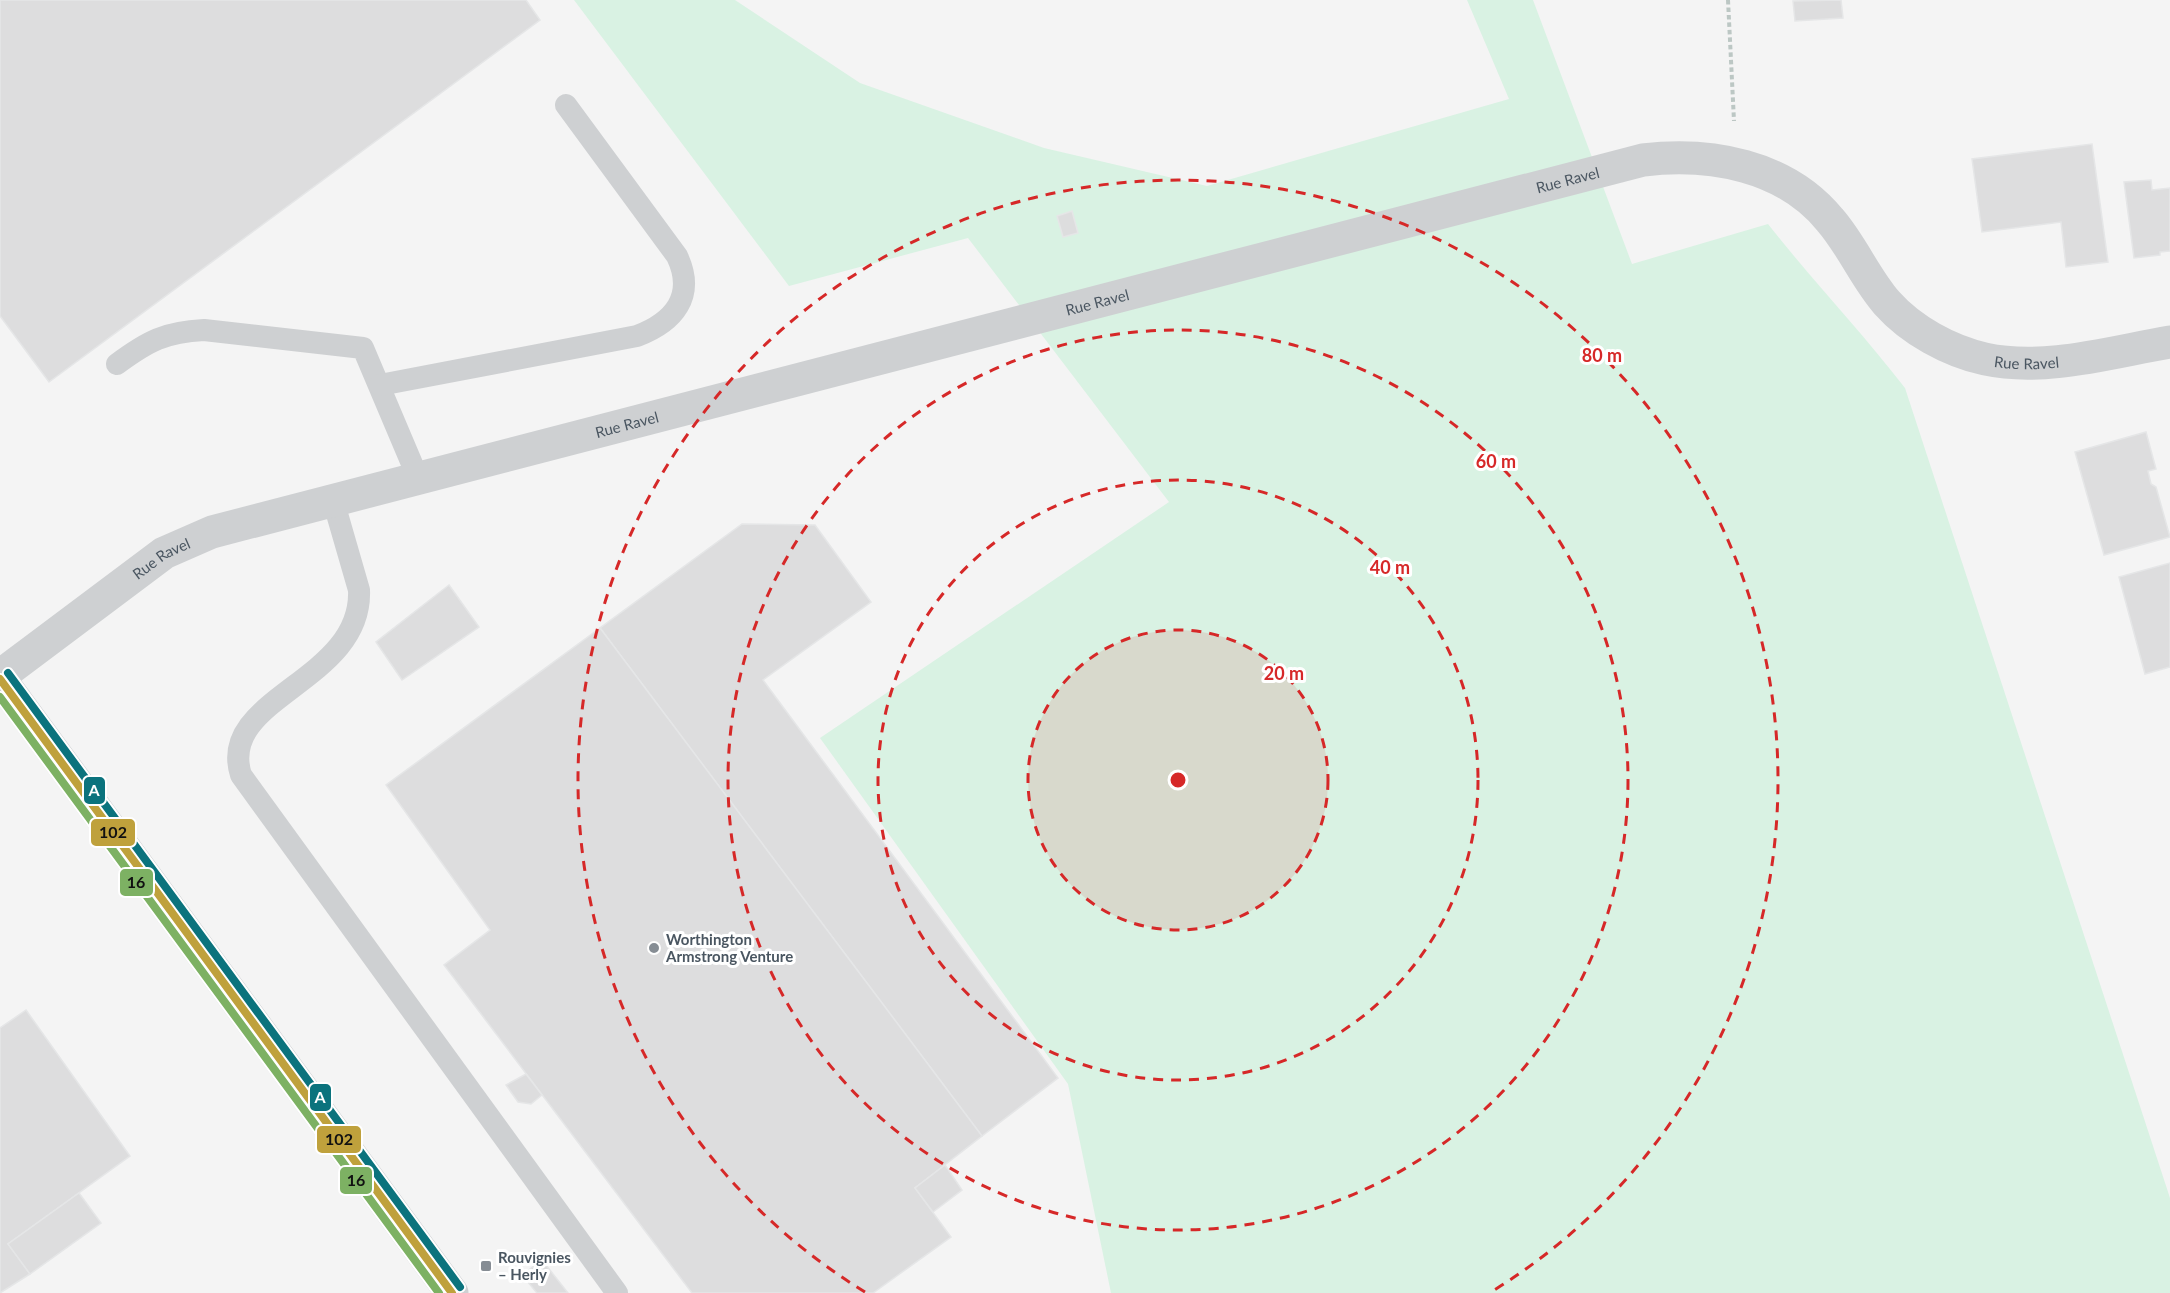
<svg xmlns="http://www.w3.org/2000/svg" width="2170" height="1293" font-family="Lato,sans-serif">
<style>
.green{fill:#d9f2e3}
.building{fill:#ddddde;stroke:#e5e6e7;stroke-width:1.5}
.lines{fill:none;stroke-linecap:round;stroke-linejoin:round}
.path{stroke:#bcc7c4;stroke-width:4;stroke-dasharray:4.5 3;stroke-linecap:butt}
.service{stroke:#ced0d2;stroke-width:22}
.minor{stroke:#ced0d2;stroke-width:33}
.tertiary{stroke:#ced0d2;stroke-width:33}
.bus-1-casing{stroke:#fff;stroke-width:12}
.bus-2-casing{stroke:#fff;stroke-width:12}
.bus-3-casing{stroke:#fff;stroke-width:12}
.bus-1{stroke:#bfa13c;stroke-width:8}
.bus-2{stroke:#7db163;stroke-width:8}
.bus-3{stroke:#0b737d;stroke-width:8}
.ring{fill:none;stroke:#d62828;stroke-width:3;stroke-dasharray:10 8}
.poi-dot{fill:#868d94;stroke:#fff;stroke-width:2}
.labels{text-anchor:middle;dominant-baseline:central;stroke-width:6;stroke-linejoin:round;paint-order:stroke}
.street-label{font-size:15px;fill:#4a5661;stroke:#fff}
.poi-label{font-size:15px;font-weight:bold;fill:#4a5661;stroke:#fff;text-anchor:start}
.centre{fill:#d62828;stroke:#fff;stroke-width:3}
.ring-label{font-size:18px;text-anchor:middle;font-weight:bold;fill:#d62828;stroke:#fff;stroke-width:6;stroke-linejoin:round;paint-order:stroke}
.line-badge{stroke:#fff;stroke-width:2}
.badge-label{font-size:16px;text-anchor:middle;font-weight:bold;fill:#fff}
.pale-badge-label{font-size:16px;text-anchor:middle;font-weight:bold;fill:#111}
</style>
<rect width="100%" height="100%" fill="#f4f4f4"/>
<!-- green -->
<path class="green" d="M574,0h161l125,83 184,65 163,38 302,-87 -42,-99h66l99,264 136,-40c44,56 93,107 137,164l265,810v95h-1059l-43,-209 -248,-346 349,-236 -201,-264 -179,48z"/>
<!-- building -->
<g class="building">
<path d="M0,0h526l14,20 -491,362 -49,-66z"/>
<path d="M1841,0l2,18 -48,3 -2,-20z"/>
<path d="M2092,144l16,118 -42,5 -5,-45 -79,10 -10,-73z"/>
<path d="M2151,180l1,10 18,-2v63l-10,1v3l-26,3 -10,-76z"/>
<path d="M1072,211l6,22 -15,4 -6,-21z"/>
<path d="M2146,432l10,37 -8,2 3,13 5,3 14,50 -66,18 -29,-103z"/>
<path d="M742,524l73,1 56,77 -108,78 295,398 -76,58 -382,-508z"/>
<path d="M2170,563v104l-25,7 -26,-97z"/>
<path d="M449,585l30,42 -77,53 -26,-38z"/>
<path d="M600,628l382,508 -67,52 36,49 -78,56h-181l-248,-328 46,-35 -104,-145z"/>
<path d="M26,1010l104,146 -122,88 22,30 -30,19v-265z"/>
<path d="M526,1074l16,21 -11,9 -13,-2 -12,-17z"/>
<path d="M945,1165l17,25 -29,22 -18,-24z"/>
<path d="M79,1193l22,30 -71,51 -22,-30z"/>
<path d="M542,1260l26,33h-31l-15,-18z"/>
</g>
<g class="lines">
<!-- path -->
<path class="path" d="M1728,0l6,121"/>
<!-- service -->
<g class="service">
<path d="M117,364c31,-23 48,-32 87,-34l159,18 55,130"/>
<path d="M380,385l257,-49c37,-14 59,-40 40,-80l-111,-151"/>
<path d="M333,500l26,90c4,92 -143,107 -118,185l376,518"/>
</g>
<!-- minor -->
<path class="minor" id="s1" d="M0,676l164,-123 48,-21 1431,-372c67,-8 142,5 187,60 22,25 35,58 57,83 24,27 62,48 98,56 60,13 126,-7 185,-17"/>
<!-- tertiary -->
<path class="tertiary" d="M0,679l452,614"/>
<!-- bus-1 casing -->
<g class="bus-1-casing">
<path id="bus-1" d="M0,679l452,614"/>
</g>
<!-- bus-2 casing -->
<g class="bus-2-casing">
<path id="bus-2" d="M0,697l439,596"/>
</g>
<!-- bus-3 casing -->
<g class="bus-3-casing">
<path id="bus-3" d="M8,673l452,614"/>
</g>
<!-- bus-1 -->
<use href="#bus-1" class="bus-1"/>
<!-- bus-2 -->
<use href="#bus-2" class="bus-2"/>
<!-- bus-3 -->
<use href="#bus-3" class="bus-3"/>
</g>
<!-- distance rings -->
<circle cx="1178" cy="780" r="150" fill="#d62828" fill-opacity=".12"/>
<g class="ring">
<circle cx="1178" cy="780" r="150"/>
<circle cx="1178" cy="780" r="300"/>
<circle cx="1178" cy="780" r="450"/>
<path d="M865 1292A600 600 0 1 1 1491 1292"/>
</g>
<!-- markers -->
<g class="poi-dot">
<circle cx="654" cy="948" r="6"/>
<rect x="480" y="1260" width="12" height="12" rx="3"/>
</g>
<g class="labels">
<!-- street labels -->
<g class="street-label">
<text stroke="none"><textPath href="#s1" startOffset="1658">Rue Ravel</textPath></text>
<text stroke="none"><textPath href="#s1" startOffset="1172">Rue Ravel</textPath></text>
<text stroke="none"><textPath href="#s1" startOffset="2198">Rue Ravel</textPath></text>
<text stroke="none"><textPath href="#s1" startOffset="686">Rue Ravel</textPath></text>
<text stroke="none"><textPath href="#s1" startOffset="200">Rue Ravel</textPath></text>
</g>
<!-- poi labels -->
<g class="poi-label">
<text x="666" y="939">Worthington<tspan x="666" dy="17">Armstrong Venture</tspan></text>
<text x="498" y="1257">Rouvignies<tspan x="498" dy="17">– Herly</tspan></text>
</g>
</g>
<circle cx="1178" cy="780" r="9" class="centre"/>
<g class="ring-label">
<text x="1602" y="362">80 m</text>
<text x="1496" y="468">60 m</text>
<text x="1390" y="574">40 m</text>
<text x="1284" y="680">20 m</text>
</g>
<g class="line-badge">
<rect x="83" y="776" width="23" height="29" rx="6" fill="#0b737d"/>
<rect x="90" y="818" width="46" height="29" rx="6" fill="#bfa13c"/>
<rect x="119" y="868" width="35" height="29" rx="6" fill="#7db163"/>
<rect x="309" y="1083" width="23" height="29" rx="6" fill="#0b737d"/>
<rect x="316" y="1125" width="46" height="29" rx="6" fill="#bfa13c"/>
<rect x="339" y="1166" width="34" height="29" rx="6" fill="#7db163"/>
</g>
<g class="badge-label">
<text x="94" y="796">A</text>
<text x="320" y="1103">A</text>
</g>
<g class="pale-badge-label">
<text x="113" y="838">102</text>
<text x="136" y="888">16</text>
<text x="339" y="1145">102</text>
<text x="356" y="1186">16</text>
</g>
</svg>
